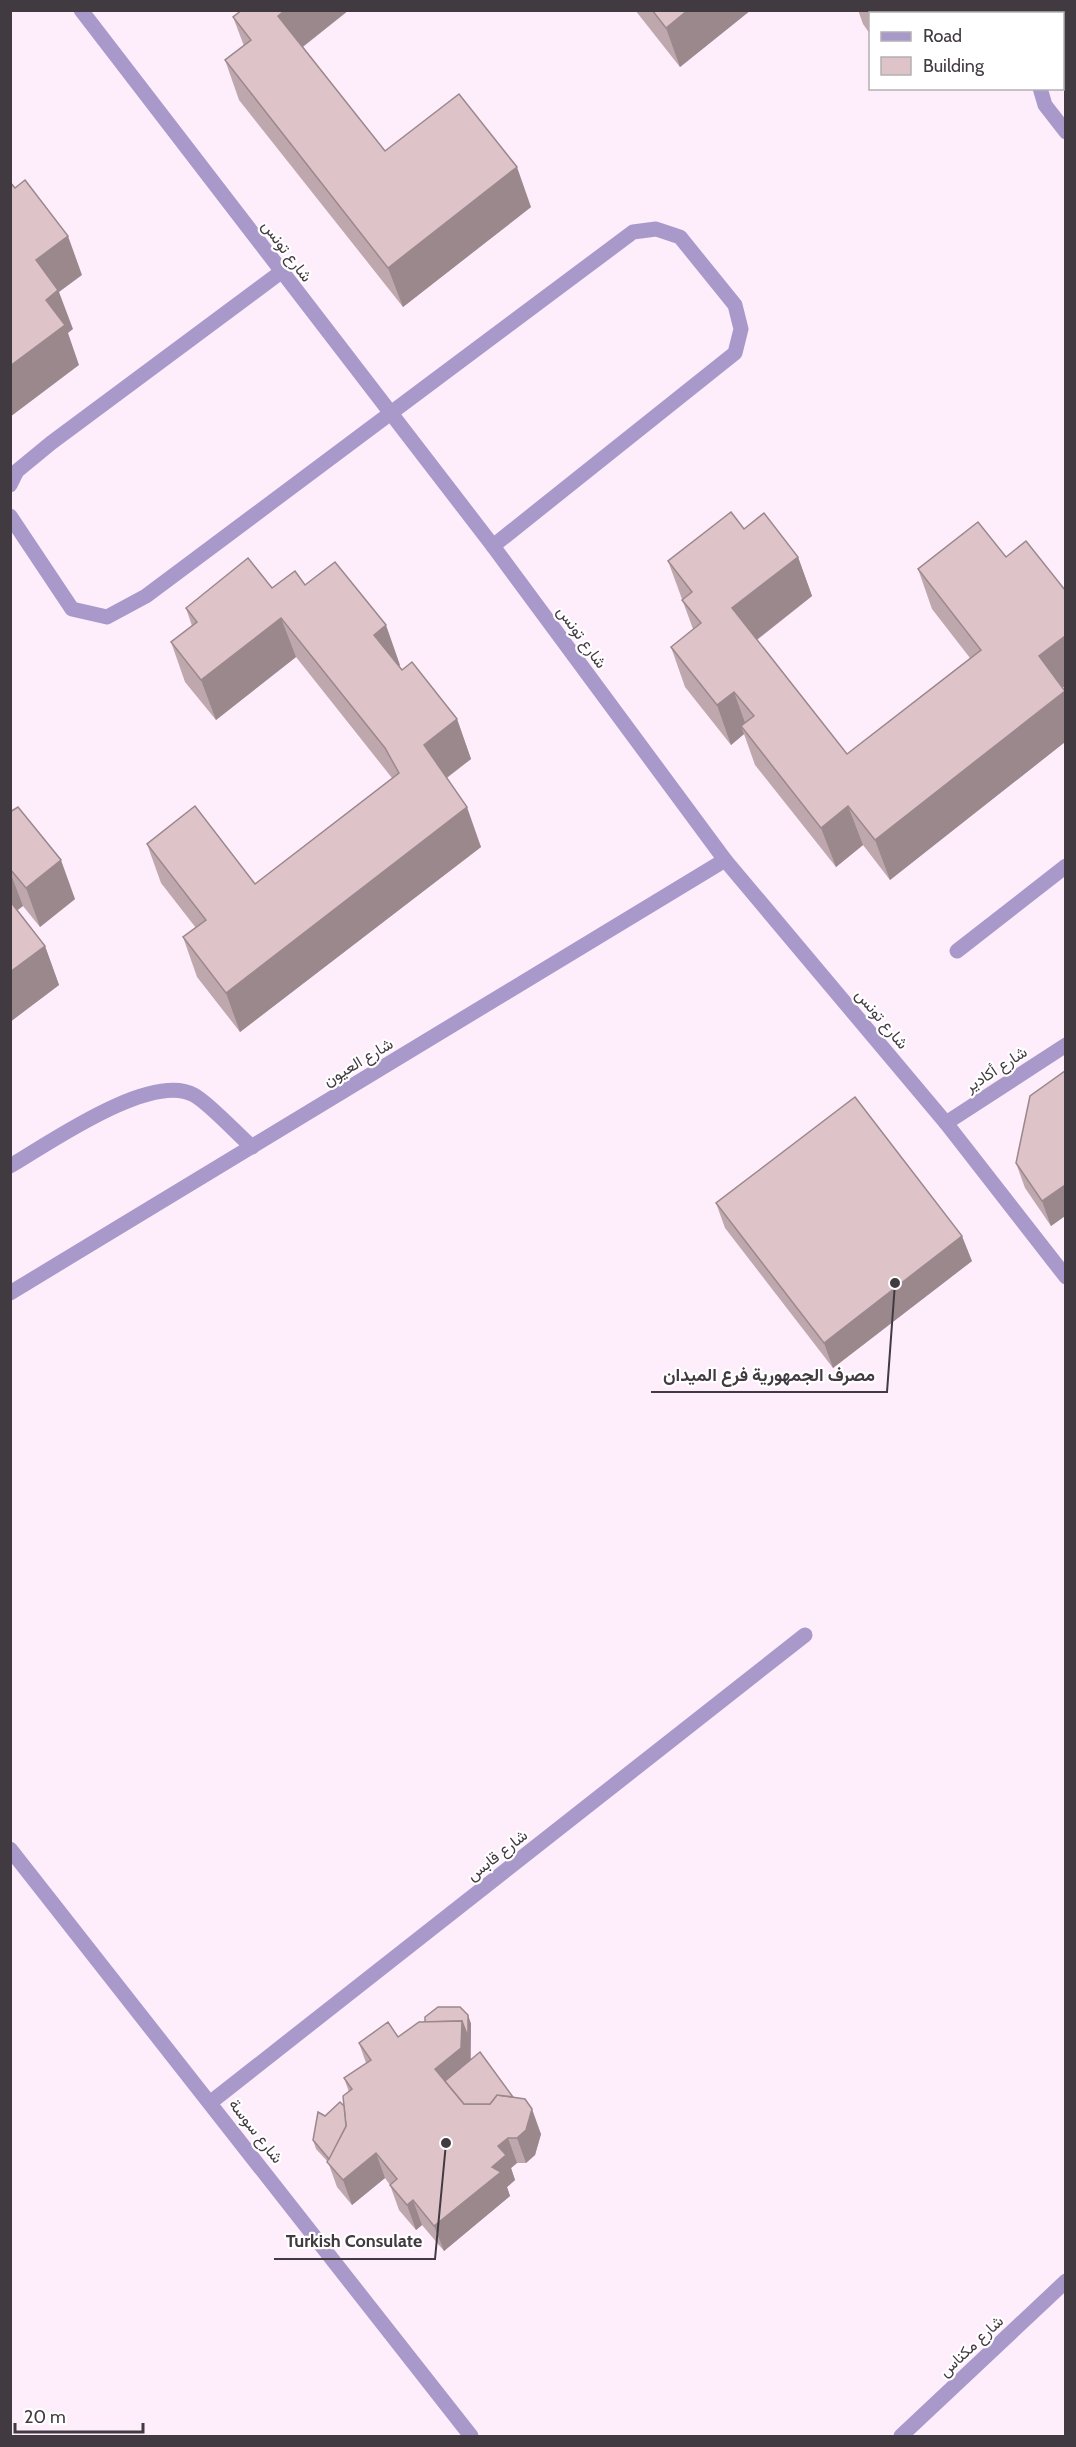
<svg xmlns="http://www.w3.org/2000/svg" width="1076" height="2447" font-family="Cabin,Vazirmatn,sans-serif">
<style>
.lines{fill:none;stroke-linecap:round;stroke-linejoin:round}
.lane{stroke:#a999ca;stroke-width:15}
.street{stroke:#a999ca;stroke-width:15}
.wall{fill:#bfa8ad}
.shaded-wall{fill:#9b888d}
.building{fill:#dec3c9;stroke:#9b888d;stroke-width:1.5}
.labels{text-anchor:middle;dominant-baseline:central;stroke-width:4.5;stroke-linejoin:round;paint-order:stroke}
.street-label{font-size:16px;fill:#423a41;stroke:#fff}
.leader{fill:none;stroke:#423a41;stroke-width:2}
.callout-dot{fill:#423a41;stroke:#fff;stroke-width:2}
.callout-label{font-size:18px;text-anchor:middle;font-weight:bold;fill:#423a41;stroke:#fff;stroke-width:4.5;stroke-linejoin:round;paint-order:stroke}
</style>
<rect width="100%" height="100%" fill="#feedfb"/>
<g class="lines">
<!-- lane -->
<g class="lane">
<path d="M1062,44l4,-3"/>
<path d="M1040,88l5,17 21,27"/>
<path d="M10,485l7,-14 34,-28 230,-171"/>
<path d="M10,516l62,93 35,8 39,-21 487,-364 23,-3 24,8 55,68 6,24 -6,24 -242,193"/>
<path d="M957,951l109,-85"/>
<path d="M10,1166c38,-22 141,-95 184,-71 16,9 43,39 58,52"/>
</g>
<!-- street -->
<g class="street">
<path d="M81,10l412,536 232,314 221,263 120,154"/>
<path d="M946,1123l120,-78"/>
<path d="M10,1293l715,-433"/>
<path d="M10,1849l461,587"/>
<path d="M211,2102l594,-467"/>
<path d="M901,2436l165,-155"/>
</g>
</g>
<!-- wall -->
<g class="wall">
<path d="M241,10h108l-46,37 82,104 146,56 -128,100 -164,-207 -14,-40 19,-14 -11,-29z"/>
<path d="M635,10h116l-71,57z"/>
<path d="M858,10h135l-4,4h-119v20l-7,-10z"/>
<path d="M744,529l54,28 14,39 -55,44 90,114 123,-96 -38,-49 -14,-40 145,119 2,3v51l-175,138 -27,-35 -27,22 -81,-102 -11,-31 -13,11 -46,-58 -14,-40 22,-18 -25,-68z"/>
<path d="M305,585l95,80 -1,1 3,4 55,49 14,40 -24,19 34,69 -241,185 -43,-55 -14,-40 13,-9 -35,-45 -14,-39 108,40 137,-106 -96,-121 -80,63 -31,-38 -14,-40 21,-16 -6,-18 86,-20z"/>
<path d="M10,812l65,87 -35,28 -17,-21 -6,4 28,36 14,39 -49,37z"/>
<path d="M1065,1071v145l-14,10 -26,-38 -9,-25z"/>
<path d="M716,1203l256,58 -139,107 -108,-140z"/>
<path d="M468,2015l3,9v35l42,38 28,37 -6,21 -9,8h-9l-6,5 4,12 -8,7 3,9 -66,55 -22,-26 -6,5 -17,-20 -9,-25 -5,-7 -33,27 -15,-18 -9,-25 -12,-13 -3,-9 12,-24 19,-10 5,-14 -5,-14 22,-15 -7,-20 39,-6 27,-15z"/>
</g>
<!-- shaded-wall -->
<g class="shaded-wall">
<path d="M285,10h64l-57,45 -14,-39z"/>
<path d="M688,10h63l-71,57 -14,-39z"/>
<path d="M928,10h65l-4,4h-64z"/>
<path d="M517,167l14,40 -128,100 -15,-39z"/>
<path d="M68,236l14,39 -23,17 14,37 -5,4 11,32 -69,52v-51l36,-66 -10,-40z"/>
<path d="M798,557l14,39 -66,52 -14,-40z"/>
<path d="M281,618l15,39 -80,63 -15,-40z"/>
<path d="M386,625l14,40 -12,10 -14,-40z"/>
<path d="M1065,636v50l-12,10 -14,-40z"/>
<path d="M1065,691v51l-175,138 -15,-40z"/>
<path d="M734,692l14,39 -7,-5 3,8 -13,11 -14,-40z"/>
<path d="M457,719l14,40 -33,25 -14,-39z"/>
<path d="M848,806l15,39 -27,22 -15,-39z"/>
<path d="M467,807l14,40 -241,185 -14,-39z"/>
<path d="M61,860l14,39 -35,28 -14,-39z"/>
<path d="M10,872l13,34 -13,10z"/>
<path d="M45,946l14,39 -49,37v-50z"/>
<path d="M1065,1185v31l-14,10 -9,-25z"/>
<path d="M962,1236l10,25 -139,107 -9,-25z"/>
<path d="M468,2015l3,9 -1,49 -23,19 -12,-23 27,-48z"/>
<path d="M532,2109l9,25 -6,21 -9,8 -9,-25z"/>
<path d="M508,2138l9,25 -6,5 4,12 -8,7 3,9 -66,55 -10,-25 58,-59 6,-21z"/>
<path d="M376,2153l9,25 -33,27 -9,-25z"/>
<path d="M413,2200l9,25 -6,5 -9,-25z"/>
</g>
<!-- building -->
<g class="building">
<path d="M242,10h43l-7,6 107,135 74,-57 58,73 -129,101 -163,-208 26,-20 -18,-23z"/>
<path d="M652,10h36l-22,18z"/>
<path d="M869,10h59l-3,4h-54z"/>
<path d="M25,180l43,56 -32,24 22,30 -12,10 19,25 -55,41v-184l5,6z"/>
<path d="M731,512l13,17 20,-16 34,44 -66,51 115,146 134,-104 -63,-81 60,-47 28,35 20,-16 39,49v46l-26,20 26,35 -190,149 -27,-34 -27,22 -80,-102 13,-10 -20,-24 -17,13 -46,-58 30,-24 -19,-23 10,-8 -24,-31z"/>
<path d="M248,558l24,30 23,-17 10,14 30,-23 51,63 -12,10 28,35 10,-8 45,57 -33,26 43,62 -241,186 -43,-56 23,-17 -59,-76 48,-38 60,78 144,-111 -14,-25 -104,-130 -80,62 -30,-38 26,-20 -11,-14z"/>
<path d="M18,807l43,53 -35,28 -16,-19v-57z"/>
<path d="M10,901l35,45 -35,26z"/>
<path d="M1065,1071v114l-23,16 -26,-38 14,-67z"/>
<path d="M855,1097l107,139 -138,107 -108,-140z"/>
<path d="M438,2007h22l8,8v22l-6,-16 -37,1v-5z"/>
<path d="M462,2021l-1,27 -26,21 29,35h26l7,-9 28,4 7,10 -6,21 -9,8h-9l-10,8 8,9 -14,12 9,5 -67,54 -21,-26 -6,5 -17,-20 7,-6 -21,-26 -33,27 -16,-18 19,-36 -3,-30 9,-7 -8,-11 27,-18 -12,-17 29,-21 10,15 21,-15z"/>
<path d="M480,2052l33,45 -16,-2 -7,9h-26l-19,-23z"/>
<path d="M340,2102l4,4 2,20 -17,33 -16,-19 5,-28 7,4z"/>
</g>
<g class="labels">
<!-- street labels -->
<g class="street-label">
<text transform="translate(287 251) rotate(53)">شارع تونس</text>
<text transform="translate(582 637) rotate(54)">شارع تونس</text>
<text transform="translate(882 1019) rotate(50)">شارع تونس</text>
<text transform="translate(358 1062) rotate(-31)">شارع العيون</text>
<text transform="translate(996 1069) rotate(-33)">شارع أكادير</text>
<text transform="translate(497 1855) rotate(-38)">شارع قابس</text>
<text transform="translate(256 2131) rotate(52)">شارع سوسة</text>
<text transform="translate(971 2346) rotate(-43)">شارع مكناس</text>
</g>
</g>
<!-- callouts -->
<path class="leader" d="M895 1283L887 1392H651M446 2143L435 2259H274"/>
<g class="callout-dot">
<circle cx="895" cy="1283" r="6"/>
<circle cx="446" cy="2143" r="6"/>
</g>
<g class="callout-label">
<text x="769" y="1381">مصرف الجمهورية فرع الميدان</text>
<text x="354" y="2247">Turkish Consulate</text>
</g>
<!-- border -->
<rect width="1076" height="2447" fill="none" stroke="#423a41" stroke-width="24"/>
<!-- legend -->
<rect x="869" y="12" width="195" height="78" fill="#ffffff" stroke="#b3b0b3" stroke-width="1.5"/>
<rect x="881" y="32" width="30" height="9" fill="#a999ca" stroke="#b3b0b3" stroke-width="1.5"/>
<text x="923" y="42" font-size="18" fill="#423a41">Road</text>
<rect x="881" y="57" width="30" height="18" fill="#dec3c9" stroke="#b3b0b3" stroke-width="1.5"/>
<text x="923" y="72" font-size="18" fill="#423a41">Building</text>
<!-- scale -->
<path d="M15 2423v9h128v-9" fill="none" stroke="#423a41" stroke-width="3"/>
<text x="24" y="2423" font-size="18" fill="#423a41" stroke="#ffffff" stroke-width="4.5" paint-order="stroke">20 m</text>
</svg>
